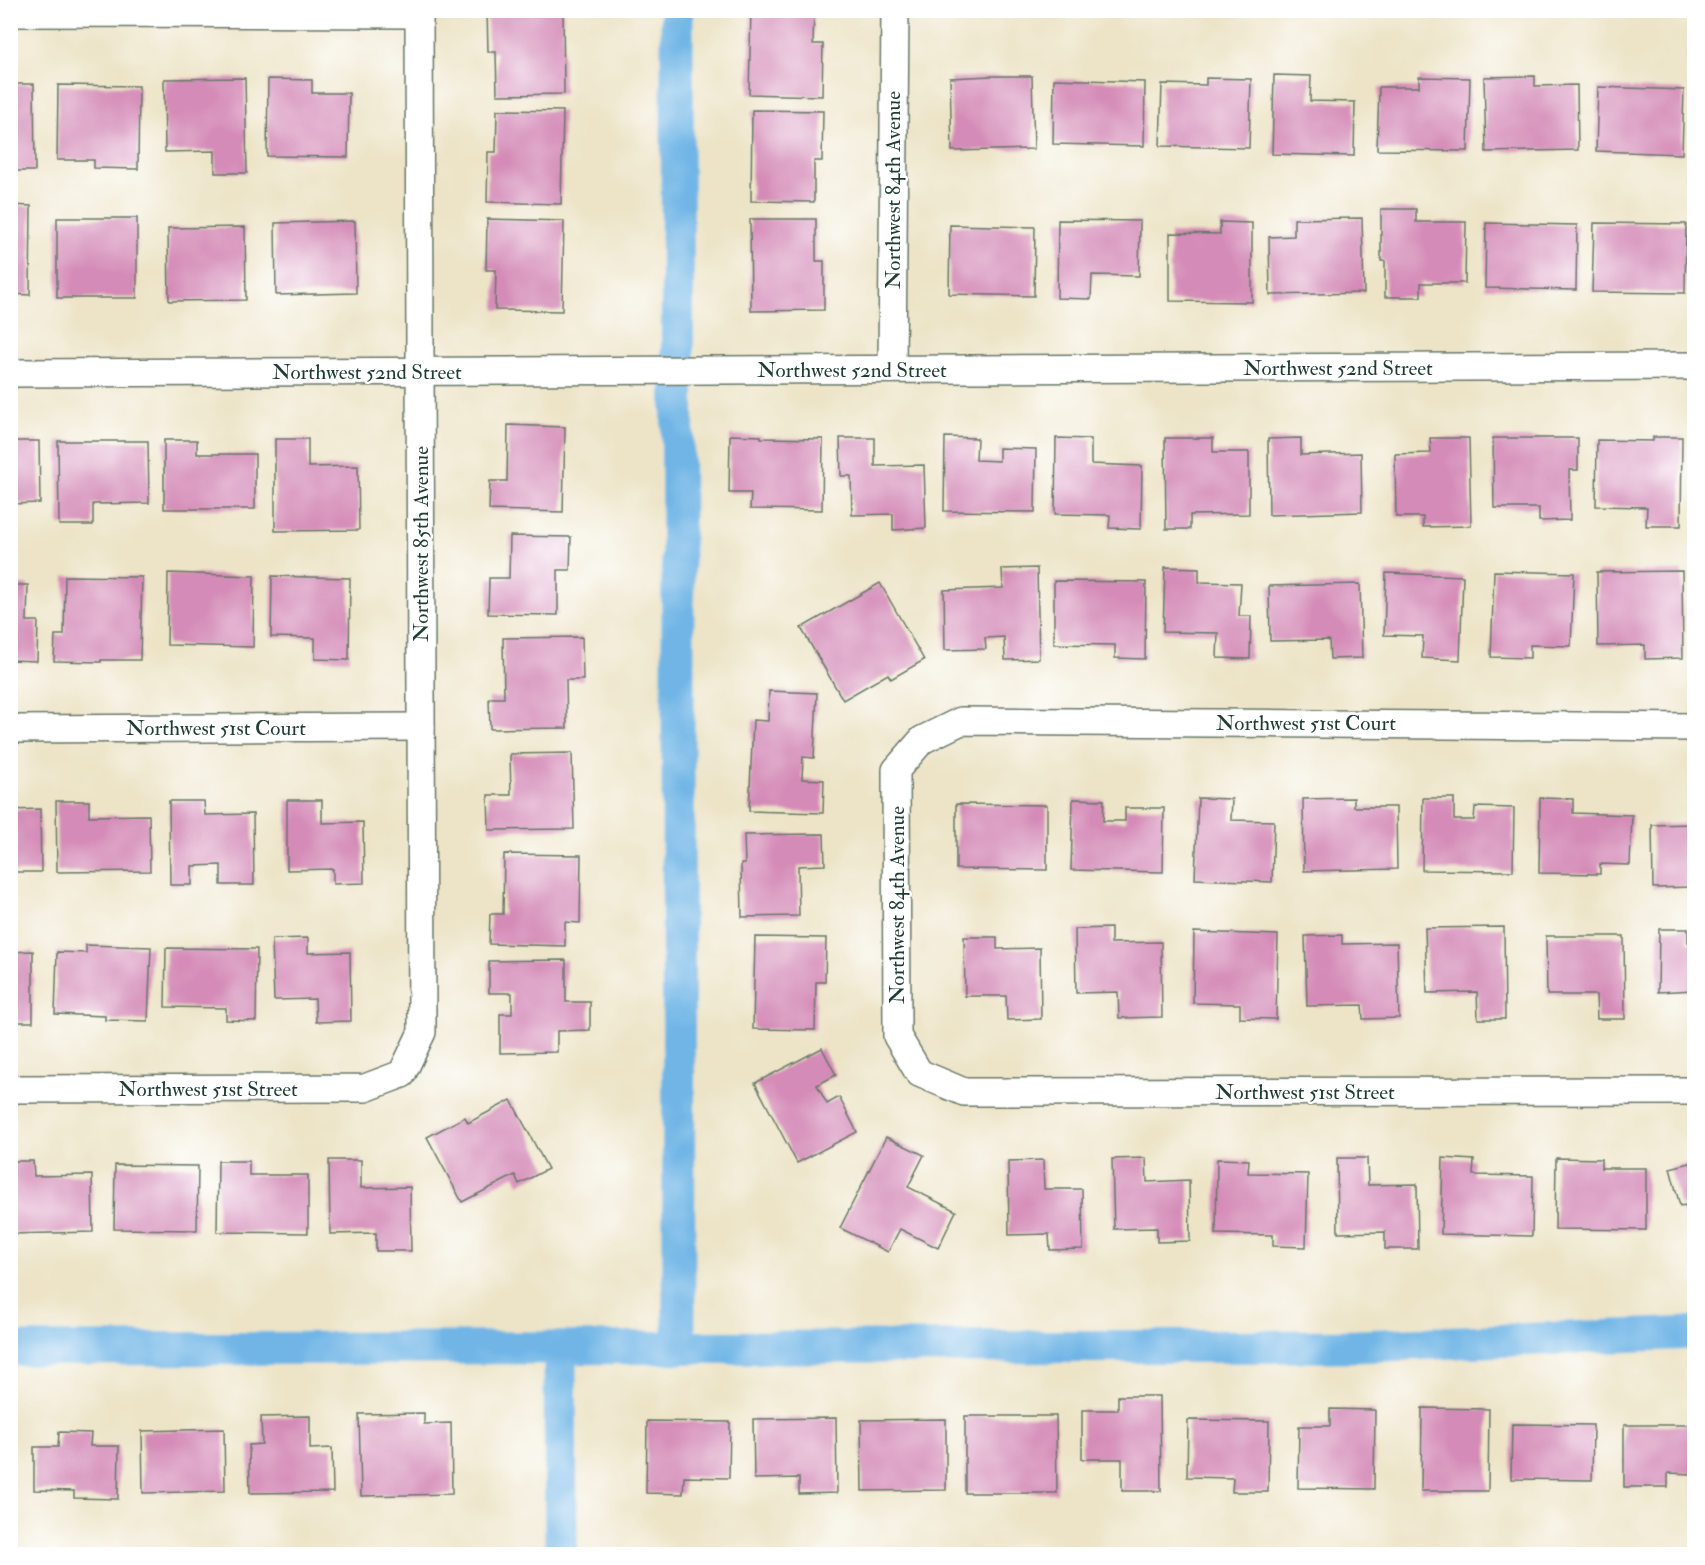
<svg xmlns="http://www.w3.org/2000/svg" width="1705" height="1565" font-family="'IM FELL Double Pica',serif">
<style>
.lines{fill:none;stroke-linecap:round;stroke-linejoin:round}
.canal{stroke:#6fb5e6;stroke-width:33}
.building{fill:#d48bb7}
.minor-casing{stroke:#677767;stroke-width:30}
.minor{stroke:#fff;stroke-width:27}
.labels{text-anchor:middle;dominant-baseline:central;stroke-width:5;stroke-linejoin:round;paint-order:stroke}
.street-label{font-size:21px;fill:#1f3d34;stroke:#fff}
</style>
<rect width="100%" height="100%" fill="#fff"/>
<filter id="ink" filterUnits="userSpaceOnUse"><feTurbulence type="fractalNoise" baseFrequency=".0167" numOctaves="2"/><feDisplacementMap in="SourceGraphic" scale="12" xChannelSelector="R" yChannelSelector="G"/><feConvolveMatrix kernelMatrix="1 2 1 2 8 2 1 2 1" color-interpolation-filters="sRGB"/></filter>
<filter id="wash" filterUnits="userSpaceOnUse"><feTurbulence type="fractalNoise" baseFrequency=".008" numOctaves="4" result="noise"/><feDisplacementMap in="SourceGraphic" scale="24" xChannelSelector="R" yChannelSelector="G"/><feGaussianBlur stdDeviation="1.35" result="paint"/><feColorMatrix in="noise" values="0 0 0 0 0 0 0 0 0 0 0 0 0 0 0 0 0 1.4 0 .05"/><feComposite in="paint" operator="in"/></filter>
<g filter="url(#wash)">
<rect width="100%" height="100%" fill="#ede4c7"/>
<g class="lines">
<!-- canal -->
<g class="canal">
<path d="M677,10l2,1338"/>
<path d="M560,1348l1,206"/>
<path d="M10,1349l1346,-3 338,-13"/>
</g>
</g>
<g id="blocks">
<!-- building -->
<g class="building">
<path d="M487,10h76l1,84 -67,1 -1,-43h-8z"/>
<path d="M751,10h63l-1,34h10l-1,52 -73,-2z"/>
<path d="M1274,75l37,1 -1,25 45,1 -1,54 -82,-2z"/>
<path d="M991,76h41l2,73 -82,2 -2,-73z"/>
<path d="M1535,76v10l42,-1 1,65 -92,2 -2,-75z"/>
<path d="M1419,77l51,1 -2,73 -91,-1 2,-63h40z"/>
<path d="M245,78l2,95h-32v-22l-50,1 -1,-73z"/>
<path d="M1206,78l45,1 -2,69 -89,-2 2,-62 44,1z"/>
<path d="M268,79l44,1v13h37l-1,64 -81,-1z"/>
<path d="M1054,79l91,3 -1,64 -91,-2z"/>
<path d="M10,84h24l1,87h-25z"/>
<path d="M58,85l81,1 -1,83 -44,-1v-8h-37z"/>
<path d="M1598,87l86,3 -2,64 -86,-3z"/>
<path d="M497,110l66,1 -2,93 -74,-2 1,-50h8z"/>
<path d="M752,110l71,1 -1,50h-8v41l-63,-1z"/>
<path d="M10,205l21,1 -1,89 -20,-1z"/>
<path d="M1381,209h35v13h50l-1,61h-44v14h-36v-36h-4z"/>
<rect x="57" y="218" width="80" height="80"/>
<path d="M1362,218l2,75 -94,2 -1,-58 25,-1v-17z"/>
<path d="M487,219l77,2 -2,90 -67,-1 1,-40h-10z"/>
<path d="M750,219h66v42h8v49l-73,1z"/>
<path d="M1058,220l82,1 -1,55 -47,-1 -1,24 -34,-1z"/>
<path d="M355,221l1,72 -80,2 -1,-72z"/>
<path d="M1220,222l32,1v79l-82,-1v-68l50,1z"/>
<path d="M1486,223l91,2 -1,65 -91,-2z"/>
<path d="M1594,223l92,1 -1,69 -93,-1z"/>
<path d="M950,225l85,2 -1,69 -85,-2z"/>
<path d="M245,227l1,73 -77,1 -1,-73z"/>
<path d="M508,425l57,2 -2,85 -74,-2 1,-29h17z"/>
<path d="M730,435l31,1v2l62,1 -1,71 -72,-1 1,-16h-22z"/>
<path d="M945,437l32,1 -1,22 23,1v-13l37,1 -1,63 -91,-1z"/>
<path d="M1653,437h29l-1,89h-35l1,-19 -51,-1 1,-66 56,1z"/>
<path d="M840,438h35v28l49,-1 2,63 -33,2v-16l-41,1 -1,-39h-10z"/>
<path d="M1056,438l35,1v25l51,2 -1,63 -32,-1 1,-13 -55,-1z"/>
<path d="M1165,438h48v14h36v62l-59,1v14h-24z"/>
<path d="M1301,438v17l60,-2 1,59 -93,3 -1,-76z"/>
<path d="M1430,438h39l2,88 -48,1v-10h-27l-1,-63 36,-1z"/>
<path d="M1493,438h85v32h-9l1,50 -31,1v-13h-45z"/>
<path d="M275,439h33v28l50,-1 1,64 -84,1z"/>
<path d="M164,440h33v14h58v55h-91z"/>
<path d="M10,441h29l1,62 -30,1z"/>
<path d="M58,441h90l1,62 -56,1v21h-34z"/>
<path d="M510,536l61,1 -1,33h-12v45l-70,-1 1,-36h20z"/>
<path d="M1165,567l34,1v14l42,1 -2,33h12l-1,43 -33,-1 1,-25 -55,-1z"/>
<path d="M1037,568l2,91 -34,1 -1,-23 -19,1 1,11 -41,1 -1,-60 59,-2 -1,-19z"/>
<path d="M1494,571l80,2 -3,73 -41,-1v13l-39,-1z"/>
<path d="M1682,571l1,87 -38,1v-14l-47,1 -1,-74z"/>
<path d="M168,573l86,3 -1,71 -86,-2z"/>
<path d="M1386,573l77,3 -3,84 -38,-2 1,-22 -39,-1z"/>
<path d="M65,576l77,1 -2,83h-39v2l-47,-1 1,-26h9z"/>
<path d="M272,576l78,2 -1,82 -34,-1v-21l-44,-1z"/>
<path d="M1054,581l92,1 -1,77 -30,-1v-13l-61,-1z"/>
<path d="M880,583l44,77 -33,19 -3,-5 -45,26 -42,-72z"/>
<path d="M1360,584l2,74 -32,1 -1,-19 -59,1 -1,-55z"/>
<path d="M10,585h18l-1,36h11l-1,40 -27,-1z"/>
<path d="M582,637l1,43h-17l1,48 -77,1 -1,-31h15l-1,-60z"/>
<path d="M769,691l48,2 -3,65 -11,-1 -1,22 22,1 -1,33 -74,-2 4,-91 15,1z"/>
<path d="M572,753l2,76 -85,1 -1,-35h23l-1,-41z"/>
<path d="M1198,798l34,1 -1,21 43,1 -2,61 -77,-3z"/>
<path d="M1354,798v9h42l1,62 -93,2 -1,-72z"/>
<path d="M1423,798h31v22h20l1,-13 39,1 -1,63 -91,-1z"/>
<path d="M1540,798l33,1v14l59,2 -2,50 -30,-1v10l-61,-1z"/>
<path d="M1073,799l31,1 -1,21h22v-13h39l-1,64 -92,-2z"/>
<path d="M287,800h35v23l41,-1 1,61 -31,1v-15l-46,1z"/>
<path d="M56,801h33v15l60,-1 1,56 -93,1z"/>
<path d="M169,801h35l1,14 48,-1 1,71h-33v-20l-29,1v19h-22z"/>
<path d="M956,804l91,1v65l-91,-1z"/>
<path d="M40,809l1,63h-31v-62z"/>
<path d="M1694,824v63l-41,1 -1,-63z"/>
<path d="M824,834l1,31 -27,1 1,50 -57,1 -1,-53h4l-1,-29z"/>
<path d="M504,854l77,1 -1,68 -15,-1v24l-76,-2 1,-30h13z"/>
<path d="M1504,927l1,92h-27l-1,-27 -50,1 -2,-65z"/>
<path d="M1111,928v15l50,-1 1,75 -43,1 -1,-26 -42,1 -1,-64z"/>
<path d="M1659,929h29v13h6v48l-36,2z"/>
<path d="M1194,932l84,3 -2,84 -36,-1v-14l-47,-1z"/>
<path d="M1342,935v9l55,-1 2,75 -36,1 -1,-14 -55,1 -2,-70z"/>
<path d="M1546,936h78l1,83h-28l-1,-24h-49z"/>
<path d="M755,937l71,1 -1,44h-9l-1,48 -62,-1z"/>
<path d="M964,937h33v12l43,-1 1,71 -34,1 -1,-24h-41z"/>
<path d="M308,938v15l42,-1 1,69 -35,1 -1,-23 -41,1 -2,-61z"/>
<path d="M86,945l65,2 -3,74 -43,-1v-4l-50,-2 2,-62 29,1z"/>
<path d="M166,948l91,1 -1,72 -30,-1v-12l-61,-1z"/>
<path d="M33,951v71h-23v-70z"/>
<path d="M566,960v42h24v28l-33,1v21l-57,1v-39h12v-21h-23v-32z"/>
<path d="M822,1048l14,27 -19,10 10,19 12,-7 18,35 -60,31 -42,-80z"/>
<path d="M511,1100l37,69 -29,15 -4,-9 -53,27 -35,-65 38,-20 3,6z"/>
<path d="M886,1137l38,18 -16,32 48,24 -18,37 -38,-19 -12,23 -48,-24z"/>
<path d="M1146,1158l1,24 42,-2 1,61 -33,1v-14l-43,1 -2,-70z"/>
<path d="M1337,1158h30l1,27 49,-1 1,65h-33v-17l-47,1z"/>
<path d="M1443,1158l31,2 -1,15 60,1 -1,60 -91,-2z"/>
<path d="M1556,1158l45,1v9h45v62l-91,-1z"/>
<path d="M1217,1159l32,1 -1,13 60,1 -2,73 -33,-1v-11l-57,-1z"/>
<path d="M329,1160h32v28l49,-1 1,64h-35v-18l-46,1z"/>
<path d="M1043,1160l1,29h38l1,60 -33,1 -1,-16 -40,1 -1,-74z"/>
<path d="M10,1161h23l1,15 58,-1 1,57 -83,2z"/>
<path d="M218,1161h31v14h59v58l-91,-1z"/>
<path d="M1694,1162v77l-9,-34 -5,1 -10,-38z"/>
<path d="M115,1165l83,1 -1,64 -83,-1z"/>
<path d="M1118,1396h42l1,95h-39v-32h-40v-49h36z"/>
<path d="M1422,1408l67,1 -1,82h-67z"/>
<path d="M1330,1409l45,1 -1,79 -76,-1 1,-62h31z"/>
<path d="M424,1413v11l27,-1 1,71 -91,2 -2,-82z"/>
<path d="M310,1416v33l22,-1 1,44 -83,1 -1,-48 13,-1 -1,-27z"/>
<path d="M965,1416h91l1,77h-92z"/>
<path d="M836,1418l1,75 -38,1v-16l-45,1 -1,-60z"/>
<path d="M946,1419v71l-84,1 -1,-71z"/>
<path d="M1188,1420l81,1 -1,71h-36l1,-14 -46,-1z"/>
<path d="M647,1421l83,1 -1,56 -45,-1 -1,17 -37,-1z"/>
<path d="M1512,1424l81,1 -1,55 -81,-1z"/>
<path d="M1624,1425h70l-1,49 -25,-1v14h-44z"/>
<path d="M224,1429l1,62 -82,2 -1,-62z"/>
<path d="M59,1432l32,1 -1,13h29l-1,53 -44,-1v-7l-40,-1v-43h24z"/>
</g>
</g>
</g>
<g filter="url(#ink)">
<use href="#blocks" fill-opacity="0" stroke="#677767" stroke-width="1.5"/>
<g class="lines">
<!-- minor casing -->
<g class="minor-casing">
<g id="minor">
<path d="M10,13l409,1"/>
<path d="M892,369l3,-359"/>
<path d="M10,373l1684,-7"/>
<path d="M1694,727l-733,-6 -39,19 -26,30 1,266 22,37 45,19 730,-1"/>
<path d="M10,729l411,-2"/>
<path d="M10,1089l355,-1 37,-14 20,-42 -3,-1022"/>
</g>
</g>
<!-- minor -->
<use href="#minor" class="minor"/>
</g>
</g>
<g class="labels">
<!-- street labels -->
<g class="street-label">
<text transform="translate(893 190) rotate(-90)">Northwest 84th Avenue</text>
<text x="1338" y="368">Northwest 52nd Street</text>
<text x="852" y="370">Northwest 52nd Street</text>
<text x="367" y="372">Northwest 52nd Street</text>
<text transform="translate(421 544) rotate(-90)">Northwest 85th Avenue</text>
<text x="1306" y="723">Northwest 51st Court</text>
<text x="216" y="728">Northwest 51st Court</text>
<text transform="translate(897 905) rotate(-90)">Northwest 84th Avenue</text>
<text x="208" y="1089">Northwest 51st Street</text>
<text x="1305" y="1092">Northwest 51st Street</text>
</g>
</g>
<!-- margin -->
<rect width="1705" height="1565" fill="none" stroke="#fff" stroke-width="36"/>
</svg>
